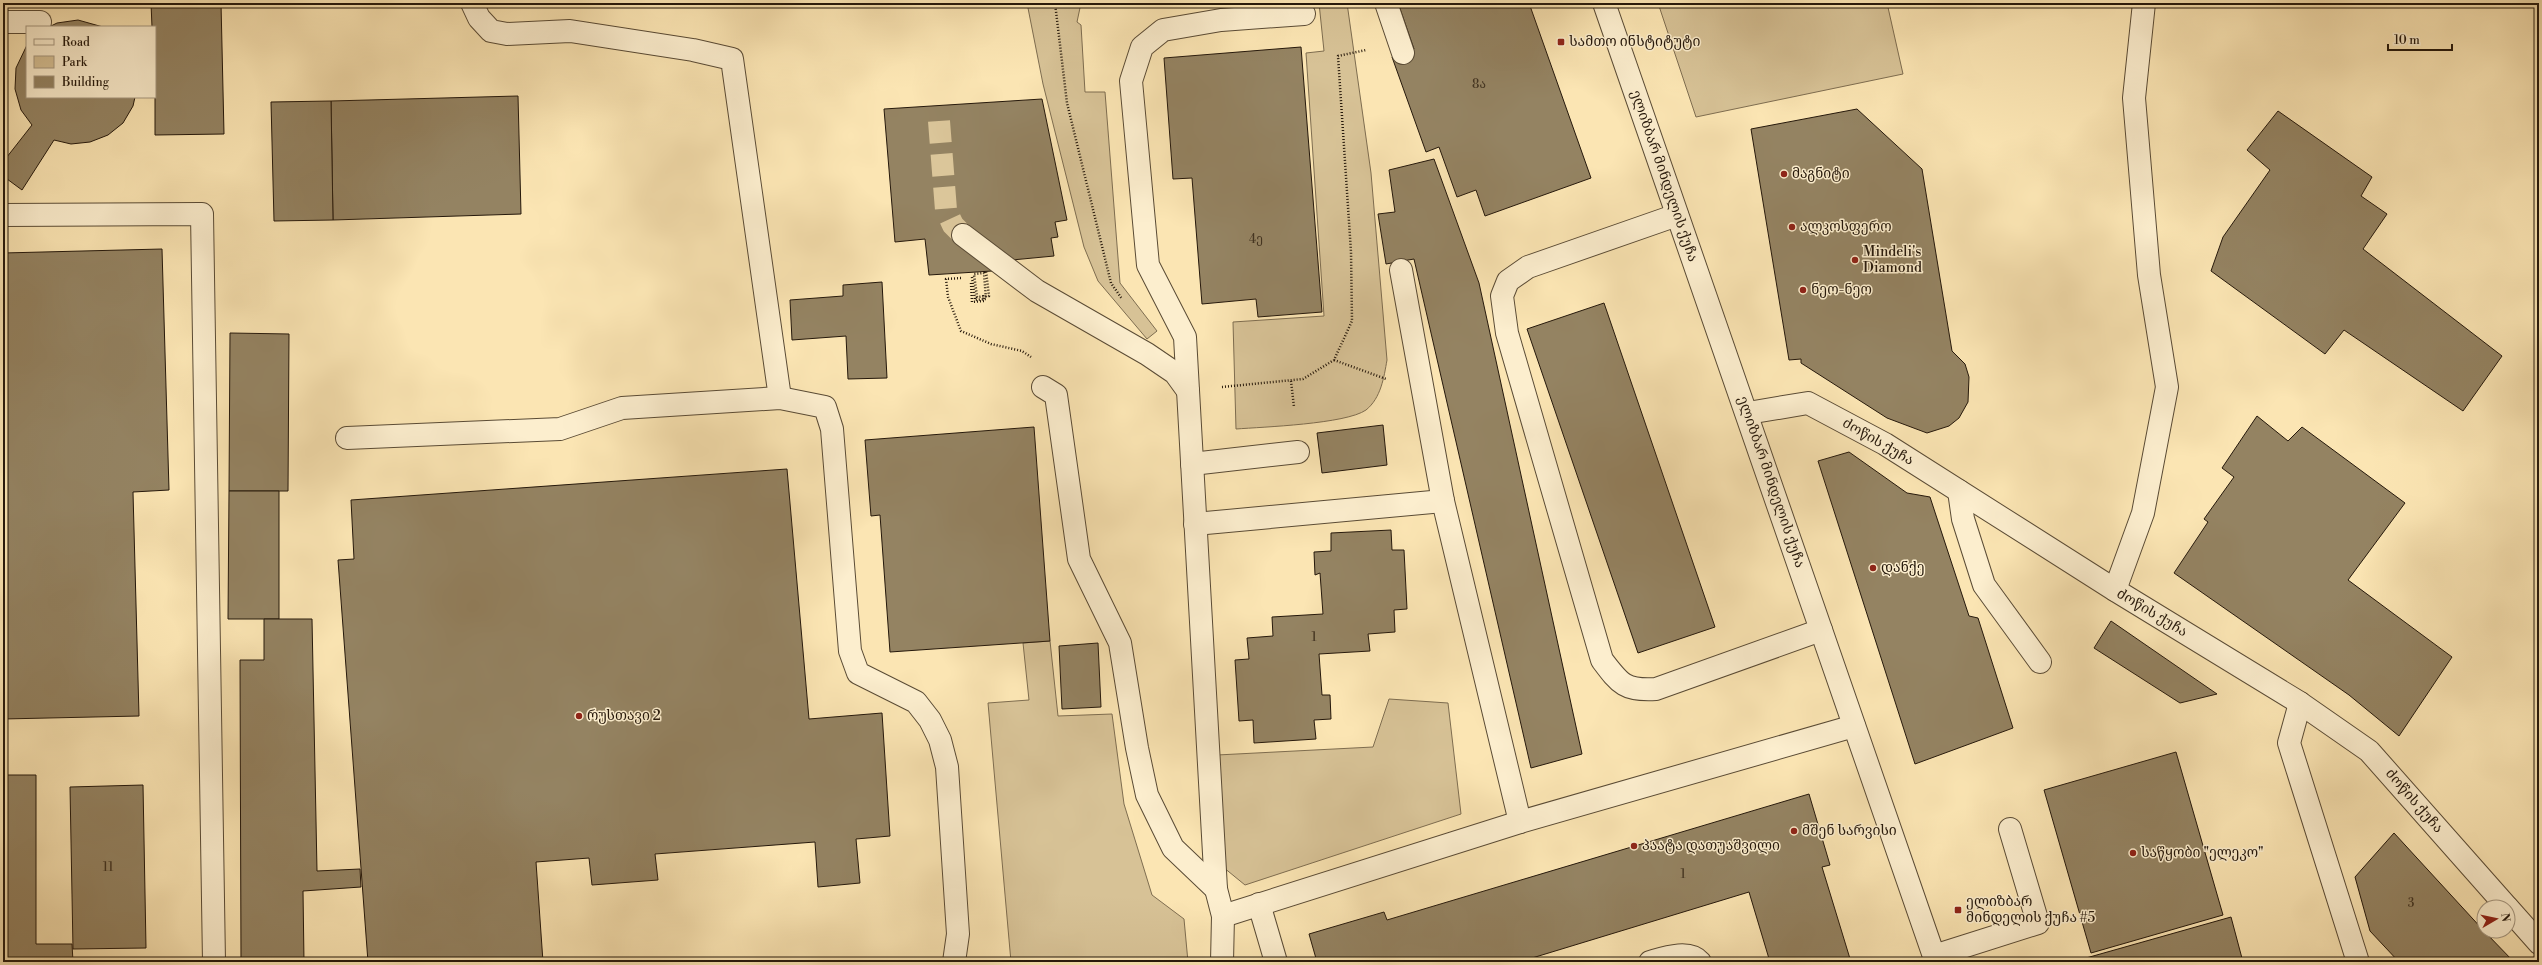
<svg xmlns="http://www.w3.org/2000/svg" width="2542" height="965" font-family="'Libre Bodoni','Noto Serif Georgian',serif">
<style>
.green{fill:#d7c296;stroke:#7e6d50}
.building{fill:#948362;stroke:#25180b}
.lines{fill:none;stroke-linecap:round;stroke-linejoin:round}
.minor-tunnel{stroke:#dbc69a;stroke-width:22;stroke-dasharray:22 11;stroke-linecap:butt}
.minor-casing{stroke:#5a4b35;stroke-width:24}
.path{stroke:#25180b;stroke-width:2.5;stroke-dasharray:1 2;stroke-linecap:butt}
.minor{stroke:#fceece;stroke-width:22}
.path-bridge{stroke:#25180b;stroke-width:2.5;stroke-dasharray:1 2;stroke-linecap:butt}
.poi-dot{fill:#8f2418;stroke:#fceece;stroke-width:1.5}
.labels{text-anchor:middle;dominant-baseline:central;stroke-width:3;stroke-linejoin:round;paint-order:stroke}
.number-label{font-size:12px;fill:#413321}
.poi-label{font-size:14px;fill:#25180b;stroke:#fceece;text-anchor:start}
.street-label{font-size:14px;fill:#25180b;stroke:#fceece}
</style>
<rect width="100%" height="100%" fill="#fbe5b3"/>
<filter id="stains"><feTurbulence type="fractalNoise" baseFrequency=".005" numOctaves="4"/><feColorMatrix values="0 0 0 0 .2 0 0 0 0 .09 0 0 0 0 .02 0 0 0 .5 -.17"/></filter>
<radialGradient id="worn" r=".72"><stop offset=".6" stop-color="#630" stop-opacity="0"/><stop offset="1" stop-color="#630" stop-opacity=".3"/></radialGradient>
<!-- green -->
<g class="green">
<path d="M1027,3h54l-4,19 4,3 4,67h20l15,191 37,48 -10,8 -49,-58 -14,-34 -41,-163z"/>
<path d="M1319,3h28l24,170 16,187c-3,17 -6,38 -21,50 -20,14 -103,17 -130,19l-3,-107 91,-6 -18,-263 18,-2z"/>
<path d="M1658,3h229l16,71 -207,43z"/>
<path d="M1050,641l8,75 54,-2 12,90 28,91 32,24 4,43h-177l-23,-259 41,-3 -6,-57z"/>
<path d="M1389,699l59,4 13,111 -216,71 -22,-18 -6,-112 156,-8z"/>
</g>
<!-- building -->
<g class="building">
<path d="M151,3h70l3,131 -69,1v-108h-3z"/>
<path d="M1398,3h131l62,175 -106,38 -9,-26 -19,7 -18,-50 -13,5 -34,-95 22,-8z"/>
<path d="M78,20l25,7h-54l8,-4z"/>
<path d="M27,45v52h108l-2,9 -10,17 -15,12 -18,7 -19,2 -17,-4 -32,50 -19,-14v-14l29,-37 -11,-15 -6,-21 1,-21z"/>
<path d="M1301,47l21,265 -64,5 -2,-18 -54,5 -10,-126 -19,1 -9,-121z"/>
<path d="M518,96l3,118 -188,6 -2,-119z"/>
<path d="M1042,99l25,121 -12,2 3,15 -7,1 3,18 -63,6 1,9 -63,4 -4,-36 -30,3 -11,-133z"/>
<path d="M331,101l2,119 -59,1 -3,-119z"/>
<path d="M1857,109l65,60 30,182 13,13 4,13 -1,25 -9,16 -10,8 -22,7 -40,-15 -86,-55v-4l-12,1 -38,-231z"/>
<path d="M2278,111l94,66 -11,19 26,18 -24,35 139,107 -39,55 -119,-81 -19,24 -114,-83 12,-34 47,-67 -23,-20z"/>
<path d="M1434,159l45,124 103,471 -51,14 -117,-509 -28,5 -8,-50 17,-2 -6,-42z"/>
<path d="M162,249l7,241 -36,2 6,224 -136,3v-466z"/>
<path d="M882,282l5,96 -39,1 -2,-43 -54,4 -2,-40 53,-4v-11z"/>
<path d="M1604,303l111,324 -77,26 -111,-324z"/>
<path d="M230,333l59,1 -1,157h-59z"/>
<path d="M2257,416l31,25 14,-14 103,76 -57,77 104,77 -53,79 -50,-41 -175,-122 34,-51 -4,-3 30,-42 -12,-9z"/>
<path d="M1383,425l4,40 -65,8 -5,-40z"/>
<path d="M1034,427l16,214 -160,11 -10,-137 -9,1 -6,-76z"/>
<path d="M1849,452l58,41 23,4 39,119 9,2 35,110 -98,36 -97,-303z"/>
<path d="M787,469l22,250 73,-6 8,123 -34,3 4,44 -42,4 -3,-45 -160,12 3,26 -66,5 -3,-27 -53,4 7,100h-175l-30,-402 16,-1 -3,-59z"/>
<path d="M229,491h50v128h-51z"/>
<path d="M1391,530l1,20h12l3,59 -13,1 1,22 -27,2 2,17 -51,3 3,41h8l1,24 -17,1 2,19 -62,4 -1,-23 -14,1 -4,-61 14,-1 -2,-21 26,-2 -1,-19 51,-3 -3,-41 -5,2 -1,-23 17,-1v-18z"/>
<path d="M264,619h48l5,252 43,-2 1,18 -58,4 1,71h-63l-1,-302h24z"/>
<path d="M2111,621l106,73 -37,9 -86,-55z"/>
<path d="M1098,643l3,64 -39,2 -3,-63z"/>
<path d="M2176,752l47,163 -132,38 -47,-163z"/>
<path d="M3,775h33v169h36l1,18h-70z"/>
<path d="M143,785l3,163 -73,1 -3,-162z"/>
<path d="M1809,794l21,71 -8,2 29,95h-81l-21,-70 -230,70h-202l-8,-28 75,-22 3,8z"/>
<path d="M2394,833l90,98 30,31h-115l-29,-31 -15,-54z"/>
<path d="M2231,917l12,45h-171z"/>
</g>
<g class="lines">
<!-- minor-tunnel -->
<path class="minor-tunnel" d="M939,121l7,89 7,15 10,10"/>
<!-- minor casing -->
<g class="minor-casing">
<g id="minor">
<path d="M472,3l7,15 12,13 16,3 63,-3 123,19 39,9 48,339"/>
<path d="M1386,3l17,50"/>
<path d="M1604,3l332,959"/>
<path d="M3,22h37"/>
<path d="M3,215l199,-1 12,748"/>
<path d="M1677,215l-149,52 -20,14 -6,15 5,37 95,327c18,24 23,31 54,29l165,-59"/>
<path d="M963,235l74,56 110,63 28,19 13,18"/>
<path d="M1401,270l42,231 77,321"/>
<path d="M1043,387l13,8 23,164 41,84 17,105 10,47 26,53 43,41"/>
<path d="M1748,413l60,-10 77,41 230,146 185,113 69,48 138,156"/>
<path d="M347,438l213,-9 62,-21 158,-10 45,9 7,22 18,222 8,22 58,29 14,18 10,20 7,27 11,167 -4,28"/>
<path d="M1192,464l106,-12"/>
<path d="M1959,491l4,28 21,66 56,77"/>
<path d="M1195,524l248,-23"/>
<path d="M2115,590l28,-77 24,-126 -18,-112 -15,-177 10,-95"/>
<path d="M2300,703l-11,40 69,219"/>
<path d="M1259,904l17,58"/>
<path d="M2508,908l31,35"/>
<path d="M1223,916l297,-94 334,-96"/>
<path d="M1934,956l104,-33 -28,-94"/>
<path d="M1222,962l1,-46 -7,-27 -31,-552 -37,-72 -17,-184 11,-34 21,-17 58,-10 83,-6"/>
<path d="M1650,962c14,-4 39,-13 50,0"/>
</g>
</g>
<!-- path -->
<g class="path">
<path d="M1055,3l12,100 44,180 11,16"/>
<path d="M961,278l-15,1 2,18 13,34 30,13 31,7 9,6"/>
<path d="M971,283l1,19 12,-1 -1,-7"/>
<path d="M1334,360l52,19"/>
<path d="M1291,381l3,26"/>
<path d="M1222,387l81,-8 31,-19 18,-39 -1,-69 -13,-196 28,-6"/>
</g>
<!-- minor -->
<use href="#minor" class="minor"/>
<!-- path-bridge -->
<path class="path-bridge" d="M972,277l3,23 11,-1 -2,-26 -10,1 3,23 12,-1 -3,-25"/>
</g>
<!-- markers -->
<g class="poi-dot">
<rect x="1557" y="38" width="8" height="8" rx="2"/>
<circle cx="1784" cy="174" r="4"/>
<circle cx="1792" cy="227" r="4"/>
<circle cx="1855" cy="260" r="4"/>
<circle cx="1803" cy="290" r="4"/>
<circle cx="1873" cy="568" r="4"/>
<circle cx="579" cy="716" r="4"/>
<circle cx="1794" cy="831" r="4"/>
<circle cx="1634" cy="846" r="4"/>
<circle cx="2133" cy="853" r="4"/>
<rect x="1954" y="906" width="8" height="8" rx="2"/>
</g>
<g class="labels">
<!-- number labels -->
<g class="number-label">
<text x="1479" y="84">8ა</text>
<text x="1256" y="239">4ე</text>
<text x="1314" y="637">1</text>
<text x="108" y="867">11</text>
<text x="1683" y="874">1</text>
<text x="2411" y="903">3</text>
</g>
<!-- poi labels -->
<g class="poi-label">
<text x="1569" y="42">სამთო ინსტიტუტი</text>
<text x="1792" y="174">მაგნიტი</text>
<text x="1800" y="227">ალკოსფერო</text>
<text x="1863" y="252">Mindeli's<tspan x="1863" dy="16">Diamond</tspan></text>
<text x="1811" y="290">ნეო-ნეო</text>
<text x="1881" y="568">დანქე</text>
<text x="587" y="716">რუსთავი 2</text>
<text x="1802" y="831">მშენ სარვისი</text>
<text x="1642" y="846">პაატა დათუაშვილი</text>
<text x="2141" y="853">საწყობი "ელეკო"</text>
<text x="1966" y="902">ელიზბარ<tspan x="1966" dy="16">მინდელის ქუჩა #5</tspan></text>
</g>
<!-- street labels -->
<g class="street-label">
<text transform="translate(1664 176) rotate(71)">ელიზბარ მინდელის ქუჩა</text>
<text transform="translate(1878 442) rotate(30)">ძოწის ქუჩა</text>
<text transform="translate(1771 482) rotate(71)">ელიზბარ მინდელის ქუჩა</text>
<text transform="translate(2152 613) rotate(31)">ძოწის ქუჩა</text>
<text transform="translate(2414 801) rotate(49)">ძოწის ქუჩა</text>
</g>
</g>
<!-- margin -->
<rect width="2542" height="965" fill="none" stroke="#fbe5b3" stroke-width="16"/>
<rect x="4" y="4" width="2534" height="957" fill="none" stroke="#25180b" stroke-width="2"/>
<rect x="8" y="8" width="2526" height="949" fill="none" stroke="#25180b"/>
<!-- legend -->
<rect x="26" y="26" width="130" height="72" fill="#fceece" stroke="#a69880"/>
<rect x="34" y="39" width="20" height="6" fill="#fceece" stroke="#a69880"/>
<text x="62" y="46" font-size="12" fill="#25180b">Road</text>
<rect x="34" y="56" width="20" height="12" fill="#d7c296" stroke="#a69880"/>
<text x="62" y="66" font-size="12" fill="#25180b">Park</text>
<rect x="34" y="76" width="20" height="12" fill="#948362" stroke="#a69880"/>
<text x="62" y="86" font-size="12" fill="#25180b">Building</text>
<!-- north arrow -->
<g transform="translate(2496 919) rotate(81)"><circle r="19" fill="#fceece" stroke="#a69880"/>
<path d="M0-3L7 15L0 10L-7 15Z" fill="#8f2418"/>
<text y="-6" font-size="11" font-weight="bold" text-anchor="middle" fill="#25180b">N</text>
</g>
<!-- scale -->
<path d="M2388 44v6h64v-6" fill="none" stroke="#25180b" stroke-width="2"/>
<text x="2394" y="44" font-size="12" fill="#25180b" stroke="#fceece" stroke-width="3" paint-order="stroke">10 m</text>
<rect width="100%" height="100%" filter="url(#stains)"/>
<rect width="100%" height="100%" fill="url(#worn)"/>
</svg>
